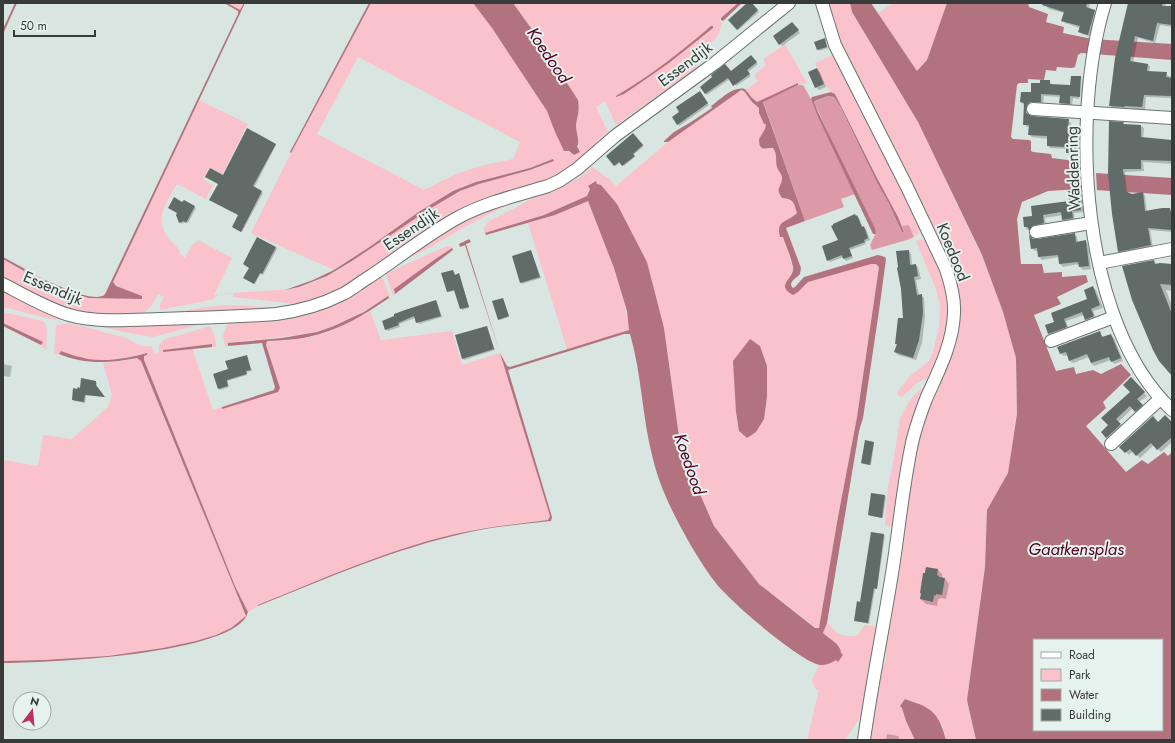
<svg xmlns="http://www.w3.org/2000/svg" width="1175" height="743" font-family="Jost,sans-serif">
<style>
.green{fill:#fac2cb;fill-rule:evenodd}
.forest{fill:#dc9aa6}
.water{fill:#b2737f;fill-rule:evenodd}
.pier{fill:#d9e5e1}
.shadow{fill:#0003}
.building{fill:#616b68}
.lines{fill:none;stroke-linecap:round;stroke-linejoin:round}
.minor-casing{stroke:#697370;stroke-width:14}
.minor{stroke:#fff;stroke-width:12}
.labels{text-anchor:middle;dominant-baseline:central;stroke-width:4;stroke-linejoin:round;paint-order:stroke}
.street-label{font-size:16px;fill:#373b3a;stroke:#e6f2ee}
.water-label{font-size:17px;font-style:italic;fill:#520220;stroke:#e6f2ee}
</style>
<rect width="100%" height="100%" fill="#d9e5e1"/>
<!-- green -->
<g class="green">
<path d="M227,3h17l-4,7z"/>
<path d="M371,3h102l19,25 55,83 8,21 9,18 10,5 6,-3 -4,-26 3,-17 -1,-9 -42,-65 -23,-32h225l-17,15v2h-2l3,3c-1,5 -3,11 -6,15 -2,2 -5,4 -7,6 -8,6 -11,15 -13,25l-80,56 -11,-24 -9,6 12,25 -11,9 1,5 -38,30 -56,20 -156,91 -42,18 -73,-8v-3h-14l-3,3 -5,3 -51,10v-6l4,-7 -6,-3 -6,11 -9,9 -38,2 -45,-8 -57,-29v-20l21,12 2,-2 19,11 -1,2 24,10 21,6 52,1v-3l-25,-10 -3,-4 86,-182 49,24 -26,51 -12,-7 -7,12 10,5 -7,14 -29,-15c-11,20 -24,33 -8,55 6,7 9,6 11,15l5,4 7,-13 6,-5 34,18 -18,37 5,-1 58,-4c34,0 65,-22 93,-41 28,-19 58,-43 89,-57 30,-15 65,-16 95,-31l-1,-2 -23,9 -54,14 -23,9 -33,20 -52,37 -34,22 -83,-37 40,-80zM358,57l162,85 -7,17 -33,7 -24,8 -32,16 -107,-56z"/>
<path d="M828,3h22l2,9 66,110 64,134 21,56 13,46 1,56 -9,60 -21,36 -2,57 -18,133 9,40h-30l-4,-16 -37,-25 -5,7 2,2 4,13 9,19h-47l11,-67 6,-10 1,-7 -1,-11 29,-194 45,-141 -117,-260z"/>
<path d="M893,3h54l-20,57 -10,11 -39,-58z"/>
<path d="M785,44l22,39 -9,2 1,-1 -42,18 -5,-4 -6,-8 12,-9 -4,-6 12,-10 -3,-6z"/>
<path d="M835,54l86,174 -2,5 -5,4 -5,-12 -7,1 -67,-132c-11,-6 -15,-19 -20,-31z"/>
<path d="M741,90l3,1 8,11 7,6 7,16 -1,5 -6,10 6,10 6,-1 4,2 1,4 1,12 5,9v4l-1,4 1,15c12,2 12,4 15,15l-17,12 13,44c-1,5 -5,9 -8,15l13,8 10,-10 63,-18 5,-1 3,4 -22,150 -19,100 -18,111h-4l-57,-44 -45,-58 -33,-75 -17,-123 -47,-124 -16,-19 -4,-1 -1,-3c-4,5 -9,9 -9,15l-43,19 -59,18 -1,-5 3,-5 4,-3 24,-12 30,-17 20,-8 2,1 12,-6 13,-11 17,12 7,7 52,-44zM767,366v31l-3,22 -17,19 -8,-7 -3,-19z"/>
<path d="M588,200c16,42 36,85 41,130l-62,19 -39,-126 27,-8z"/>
<path d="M515,201l-56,29 -30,18 -24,12 26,-22 31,-18z"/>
<path d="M920,240l8,1c7,15 16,31 19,48 5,33 -4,58 -16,87l-14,7 -15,14 -4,-2v-4l12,-15 19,-15 4,-9 6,-25 1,-21 -4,-17 -20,-48z"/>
<path d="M447,246h4l1,2 -18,12 -40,29 1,5 -2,1 -7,-20 1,-2z"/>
<path d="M379,276l4,3 7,18 -1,1 -1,-2c-26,17 -52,33 -82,38l-78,9v3h-3l-2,-11 5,-12 3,-1 45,-4z"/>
<path d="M3,288l65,32 -17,-1 -48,-12z"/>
<path d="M224,305l67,3 -132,8 41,-8z"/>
<path d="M370,311l11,29 71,-9 10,34 38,-12 50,163 -2,4c-31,4 -63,6 -93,14 -68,16 -133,45 -197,71v1l-10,6 -13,-26 -91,-226v-4l3,-3c-19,4 -40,9 -59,6 -10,-1 -18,-5 -27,-8l-2,3h-5l2,-28c12,-7 38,4 51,7 7,2 15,3 21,6 10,5 10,8 23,7l4,8 4,-2v-7l6,-6 8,-2 37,-11 5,11 1,10h-4v-3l-49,6v2l29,-4 21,62 9,-3v2l58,-21 -14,-44 1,-3 40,-3 23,-6z"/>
<path d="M3,312l39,9 3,2 2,6 -1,21 -5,-5 1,-3 -39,-19z"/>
<path d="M206,323l-53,14 -30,-5 -31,-8z"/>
<path d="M138,358l3,3 105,255 -15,12 -15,7 -20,6 -33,7 -55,8 -64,4 -41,1v-201l35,6 5,-31 29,4 36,-32 4,-12 -9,-32 18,-2z"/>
<path d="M924,388h1l-31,139 -9,-2 3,-39 5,-22 7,-46 10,-18 9,-10z"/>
<path d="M827,623c4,2 4,4 7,7 5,6 15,7 23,6l8,-11 13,2 -16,87 -17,26h-38l12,-50h-3l-4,-10 7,-15c10,0 16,-4 22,-12l-1,-6 -17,-14z"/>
</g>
<!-- forest -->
<g class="forest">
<path d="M798,85h5l8,14 6,16 38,79 -14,5 3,8 -39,14 -42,-120z"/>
<path d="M828,96l6,1 6,9c20,42 43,84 62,126h1l1,-1 -2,-5 7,-1 5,12 -7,3 -35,10 -2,-5 5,-10v-7l-43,-87 -18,-39z"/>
</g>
<!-- water -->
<g class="water">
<path d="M15,3h2l-14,31v-5z"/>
<path d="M224,3h3l13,7 4,-7h1l-132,279 3,4 26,10v3l-53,-1 -21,-6 -24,-10 1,-2c12,5 45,21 57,16 2,0 3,-2 4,-4l132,-278v-3z"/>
<path d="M369,3h2l-80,150 -1,-1z"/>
<path d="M473,3h40l23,32 42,65c2,12 -1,16 -2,26 0,6 3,12 2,19l-1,1 3,6 -6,3 -5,-4h-5l-9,-19 -8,-21 -55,-83z"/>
<path d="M738,3h4l-19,18 -2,-1v-2z"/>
<path d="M850,3h21l46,68 10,-11 20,-57h81l1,4 19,7 -2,8 18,5 -1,6 29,6 80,5v16l-91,-7 -3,2 -3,12 -3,1 -15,-1 -1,4 -10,-1 -2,10 -16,-1v4h-9l-2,2 -6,52 2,2 16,1 2,1v10l2,1 18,2 1,4 24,3 3,2 1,9 92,6v17l-92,-6 -32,2 -26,11 -5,17 4,45h21l2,9 18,-1v5l24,-2 2,7 -31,15 4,7 -27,11 22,56 18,-4 2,7 17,-4 8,4 20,-10 10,11 -28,27 3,6 -20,18 40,46 16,-12 6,4 16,-12 4,4 4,-4v288h-196l-9,-40 18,-133 2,-57 21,-37 9,-59 -1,-56 -13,-46 -21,-57 -64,-133 -66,-110zM1034,640h128v90h-128z"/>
<path d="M711,26h2v2l-44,35 -23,16 -22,15 -8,3v-1c34,-20 65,-44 95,-70z"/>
<path d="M798,83v2l-35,17 42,119 -19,7 15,40 -1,6c-3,4 -13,8 -7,14l2,-1 9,-10 74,-22 7,2 1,2 -7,52 -16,107 -4,13 -32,192 -4,10c6,6 18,11 18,20l2,2 -5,7 -2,-2c-4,3 -10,5 -15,5 -9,0 -33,-18 -41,-24 -22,-17 -42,-34 -61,-54 -11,-13 -20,-28 -29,-43 -15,-27 -30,-55 -37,-85 -11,-41 -11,-84 -23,-125h-6l-116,36 44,147 -1,4c-27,3 -55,5 -81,11 -74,16 -143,46 -212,74v-1c64,-26 129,-55 197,-71 31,-7 62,-10 93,-14l2,-4 -50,-163 -35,-108 -5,2 -1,-3 10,-5 2,3 -5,2 34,109 7,13 3,1 119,-37 -2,-19 -13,-43 -26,-67 -33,14 -69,20 -1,-2 59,-18 43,-19 3,-7 -2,-3 8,-5 1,3 4,1 16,19 30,58 17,66 17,123 33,75 45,58 56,44h4l19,-111 19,-100 22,-150 -3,-3h-5l-63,18 -10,10 -5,3c-19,-11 2,-16 0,-28 -2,-10 -7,-21 -10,-30h-3c-4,-17 6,-14 17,-24 -3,-10 -3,-14 -15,-15 -7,-10 -1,-10 0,-19 1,-4 -4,-8 -5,-12 -2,-7 1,-12 -4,-19 -7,-1 -14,5 -14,-9l6,-10 1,-5h-2l-5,-11v-5l-7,-6 -8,-11 -3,-1 -4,3 -69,49h-4v-1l10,-9 17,-10 21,-14 -1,-2c10,-7 22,-20 34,-17l7,9 5,4z"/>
<path d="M831,92l4,2 41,82 22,41 6,15h-2l-14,-30 -11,-20 -37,-76 -6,-9 -6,-1 -13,5 -1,1 4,10 57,116 1,6h-3l-56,-119 -6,-16 1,-2z"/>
<path d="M553,159l1,2 -24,9 -51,14 -19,7 -29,17 -79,53 -25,15 -28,11 -14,3 28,-10 21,-10 34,-22 52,-37 33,-20 23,-9 54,-14z"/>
<path d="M452,248l1,2 -58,44 -1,-5 40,-29z"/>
<path d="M3,257l22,12 -1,2 -21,-12z"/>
<path d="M388,296l1,2c-25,17 -51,33 -81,39 -13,3 -27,3 -41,4l-1,4 14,43 -2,4 -56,17v-2l52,-17 1,-3 -13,-44 -34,3v-3l54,-5 35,-6 17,-6 30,-14z"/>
<path d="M3,323l40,19 -2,3 -38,-19z"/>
<path d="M750,339l10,7 7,20v31l-3,22 -8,13 -9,6 -8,-7 -3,-19 -3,-51z"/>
<path d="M212,344v3l-49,5v-2z"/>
<path d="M61,351c8,3 17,6 27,8 19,3 40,-1 59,-6v2l-3,1v4l91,226 13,26c-10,43 -207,51 -245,51v-2l41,-1 64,-4 55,-8 33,-7 20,-6 15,-7 15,-12 -105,-255 -4,-3c-26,5 -52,7 -78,-4z"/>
<path d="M905,699c4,2 9,3 14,5 18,7 22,18 27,36h-31l-9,-19 -4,-13 -2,-2z"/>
</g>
<!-- pier -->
<path class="pier" d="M1080,172l16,1 1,17 -16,-1z"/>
<!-- shadow -->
<g class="shadow">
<path d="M749,3h1l9,9 -21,18 -8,-10z"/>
<path d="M1047,3h43l-1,6 6,2 2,2 -6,24 -9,-3 -3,-2 1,-4 -15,-5 -3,-2 2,-8 -15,-4 -3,-3z"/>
<path d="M1130,3h36l-1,4h7v20l-12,-2 -5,18 -17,-5 -5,24 15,2 2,3 -1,5 17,1 2,3h4v22l-26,-1 -1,13 -18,-2v2l-14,-1 -2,-3z"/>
<path d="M794,25l6,8 -18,13 -8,-10z"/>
<path d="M825,41l3,7 -9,3 -3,-9z"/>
<path d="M751,56l7,8 -10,8 3,4 -15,10 -6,-7 -23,16 -1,-1 -5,-7 30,-15z"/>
<path d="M817,69l3,3 6,15 -7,3 -3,-3z"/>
<path d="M1081,77l1,2h-2l-1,20 -6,-1 -1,8h-9l-3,-3 1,-6 -17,-1 -1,8 -15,7 1,5 39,4 3,3v5h6l3,3 -1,25 -9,-1 -3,-3v-3l-17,-1 -2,-3v-6l-16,-2 -3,-3 1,-7h-3l-3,-3v-19l-3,-3 20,-18 8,-3 3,4 19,2z"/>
<path d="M1082,79l1,1 -1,19h-1z"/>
<path d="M701,93l8,12 -30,21 -6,-9z"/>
<path d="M1123,123l2,2 16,1 3,2 -1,11 29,2v23l-29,-2 1,9 -19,1 2,21 5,2 11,-2 2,3 2,16 16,-3h9v23l-22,-2 3,18 -31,6 -3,-3 -10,-78z"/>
<path d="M633,134l11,12 -11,9 2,2 -11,9 -4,-4 -4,4 -9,-9z"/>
<path d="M275,144l1,1 -22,43 9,5 -21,39 -8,-4 5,-13 -29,-15z"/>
<path d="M1078,191l3,3 3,18 -10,1 1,8 -9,1 -3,-2v-5l-18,3 1,8 -14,7 -2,-4 -2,1 -3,-3 8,-10 37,-15z"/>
<path d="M184,201l12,7 -8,15 -2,-1 -5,2 -4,-9z"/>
<path d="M857,216l2,2 4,10 3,1 4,11 -5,2 1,2 -16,6 3,8 -7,3 -3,-4 -13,5 -2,-2 11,-19z"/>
<path d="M1074,234l3,3 1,5 7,-1 3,3 3,25 -8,1 -3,-3 -1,-3 -16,3 -3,-3 -1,-7 -17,3 -3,-3 -1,-6h-3l-3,-3 1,-8z"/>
<path d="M276,247l1,2 -14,26 -2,-2 -6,11 -9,-5z"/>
<path d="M531,251l10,27 -19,6 -1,-1z"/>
<path d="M908,251l3,3 1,11h3l3,2 3,12 -5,1 3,15h2l3,3 1,19 -3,26 -6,17 -18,-5 -3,-3 2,-7 -1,-2 8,-23z"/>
<path d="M1154,261l3,4h15v26l-6,-1 6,16v68z"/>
<path d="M453,271l2,4 4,-1 1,2 9,32 -7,2 -7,-19 -6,1 -1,-1z"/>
<path d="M1093,287l3,3 7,18 -10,3 3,8 -8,3 -3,-2 -1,-5 -18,6 3,9 -17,6 -3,-3 6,-11 33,-23z"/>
<path d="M503,299l6,18 -9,3 -1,-1z"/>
<path d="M436,301l1,1 5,15 -23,7 -4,-6 -16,6 1,3 -12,4 -2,-1 10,-14z"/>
<path d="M487,327l8,23 -31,10 -1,-1z"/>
<path d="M1099,332l5,6 7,-3 3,3 9,23 -9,3 -3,-4 -17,6 -3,-3 -2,-6 -16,6 -3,-2 -2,-6 -4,1 -3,-2z"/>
<path d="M247,357l5,14 -6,1 1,3 -20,6 2,6 -9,3 -1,-1 10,-19z"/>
<path d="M3,364l9,2 -2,11 -7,-1z"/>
<path d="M1131,379l16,17 -8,6 6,6 -7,6 -5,-6 -15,14 5,6 -13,12 -8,-8 7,-7 22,-33z"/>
<path d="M96,382l1,1 -1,4 8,10 -18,-2 -1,8 -11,-2 -1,-1 1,-11h7z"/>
<path d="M1158,423l14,1v18l-11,10 -7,-7 -14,13 -7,-7 -4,4 -8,-8z"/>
<path d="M873,443l1,1 -3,21 -8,-1 -1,-1z"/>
<path d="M885,496l1,1 -3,21 -13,-2 -1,-1z"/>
<path d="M884,535l1,1 -8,53h-2l-6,35 -13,-3 -1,-1z"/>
<path d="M926,568l12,2 4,4v5h3l4,5 -3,15 -6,-1v1h-2l-1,7 -11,-2 -5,-5z"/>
<path d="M887,734l11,2 1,1v3h-13z"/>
</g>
<!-- building -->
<g class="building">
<path d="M747,3h5l6,7 -21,20 -9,-10z"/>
<path d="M1042,3h45l-1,4 9,3 -7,25 -10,-3 2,-6 -19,-5 3,-9 -22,-7z"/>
<path d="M1128,3h35l-1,3h10v19l-15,-2 -4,18 -18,-5 -5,25 18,3 -1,7 20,1 -1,5 6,1v18l-28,-1 -2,12 -17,-1 -1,1 -15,-1 6,-48z"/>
<path d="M792,22l7,8 -20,15 -6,-9z"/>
<path d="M825,38l2,9 -10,3 -3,-8z"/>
<path d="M751,55l6,7 -10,8 3,4 -17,12 -5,-8 -23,16 -5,-7 12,-10 -1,-2 14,-11 6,7z"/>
<path d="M817,68l7,16 -9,4 -7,-16z"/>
<path d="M1071,76h10l-1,21 -10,-1v8l-11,-1 1,-8 -19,-1v8h-11l-3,3 -1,4v4l6,3 37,3 -1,8h10l-2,26h-10v-6l-19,-1v-10l-19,-1 1,-10h-6l1,-22 -4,-1 1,-10h10v-9h9v-3h10v4l20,1z"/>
<path d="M700,91l8,12 -31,22 -5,-8 7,-5 -3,-5z"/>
<path d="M1109,121l15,1 -1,2 18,1v12l31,3v21l-31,-1v9h-18l2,22 7,3 11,-2 2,19 17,-3h8v3h2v19l-24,-2 3,17 -33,7 -6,-38 -4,-40z"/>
<path d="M247,128l29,16 -23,42 9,5 -21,41 -9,-5 6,-12 -29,-15 9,-16 -13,-7 5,-9 13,7z"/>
<path d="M633,133l10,12 -10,9 2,2 -13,10 -3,-4 -5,4 -8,-10z"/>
<path d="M1078,190l3,20 -9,1 1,7 -11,2 -1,-8 -18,3 1,8 -12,3 -3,5 -1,-4h-4l-1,-10 9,-1 -1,-10 38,-5 -1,-10z"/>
<path d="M174,197l8,5 2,-2 11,6 -9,17 -2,-2 -5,2 -3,-8 1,-2 -9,-5z"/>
<path d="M855,214l1,2 1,-1 5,12 2,-1 4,12 -4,2 1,2 -16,6 3,8 -9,3 -1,-4 -15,6 -5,-15 16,-6 -7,-14 2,-1v-1z"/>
<path d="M1075,233l1,9 10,-2 3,26 -10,1 -1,-5 -19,2 -1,-9 -20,2 -1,-9 -6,1 -2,-14 4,4h4z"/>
<path d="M257,237l19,10 -14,27 -2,-1 -6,11 -11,-6 6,-10 -6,-4z"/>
<path d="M531,250l9,27 -20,6 -8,-27z"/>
<path d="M909,250l1,15 6,-1 2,12 -4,1 3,18 5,-1 1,19 -4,27 -6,18 -19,-6 3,-8h-2l3,-26h5l-2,-29 -4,-21 1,-1 -2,-16z"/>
<path d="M1154,260l1,4 5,-1 12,1v21l-12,-1 12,30v62l-13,-15 -6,-11 -21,-50 -10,-34z"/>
<path d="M453,270l2,5 4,-2 10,34 -9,2 -6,-19 -7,2 -6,-19z"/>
<path d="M1093,286l7,19 -9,4 3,7 -9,4 -3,-8 -18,7 3,8 -19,7 -3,-9 9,-3 -3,-9 36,-14 -3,-9z"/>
<path d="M503,298l6,18 -11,4 -6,-19z"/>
<path d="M436,300l5,16 -25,7 -2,-7 -16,7 1,2 -14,5 -3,-9 12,-5v-2l11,-4z"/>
<path d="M487,326l7,23 -32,10 -7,-24z"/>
<path d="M1100,331l2,6 9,-3 10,24 -10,4 -2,-5 -18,6 -4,-9 -18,7 -3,-9 -6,2 -3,-7z"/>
<path d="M247,355l4,15 -5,1 1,3 -20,6 1,6 -10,3 -5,-15 15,-5 -3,-8z"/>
<path d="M1131,377l14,15 -8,7 6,6 -8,7 -5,-6 -14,13 5,5 -15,14 -5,-6 7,-7 -7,-7 29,-26 -7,-7z"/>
<path d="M81,378l15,3v4l9,12 -20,-2 -1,7 -12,-2 1,-12 4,1 1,-2 2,1z"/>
<path d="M1165,415l7,7v15l-15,13 -6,-7 -15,13 -6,-7 -5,4 -6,-6 34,-31 5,6z"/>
<path d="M865,440l9,2 -4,23 -9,-2z"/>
<path d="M871,493l14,2 -3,23 -14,-3z"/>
<path d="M871,532l13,2 -7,55 -3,-1 -6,35 -14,-2 3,-20 3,1z"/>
<path d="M926,567l12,2 -1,6 2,1v1l6,1 -3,17 -6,-1v2l-2,-1 -1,7 -13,-3 1,-6h-1l3,-20h2z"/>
</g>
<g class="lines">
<!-- minor casing -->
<g class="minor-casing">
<g id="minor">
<path d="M822,3l13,42 72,142 39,82c5,15 9,29 8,44 -1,31 -16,59 -28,86 -6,16 -12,32 -15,49 -8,39 -12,80 -18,119 -9,58 -21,115 -29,173"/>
<path d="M1105,3c-35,114 -25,321 67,407"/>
<path d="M1033,109l139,9"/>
<path d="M1036,232l55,-9"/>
<path d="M1099,263l73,-14"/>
<path d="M3,284c21,11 43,24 66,31 29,8 61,5 91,4 39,-1 78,-2 116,-5 24,-3 45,-9 67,-20 8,-4 15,-10 23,-15 31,-20 60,-44 93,-62 28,-15 60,-22 89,-31l11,-5 18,-12 38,-33 100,-73 74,-60"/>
<path d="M1051,341l63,-24"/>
<path d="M1111,444l49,-45"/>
</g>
</g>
<!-- minor -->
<use href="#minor" class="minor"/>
</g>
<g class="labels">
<!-- street labels -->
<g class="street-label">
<text transform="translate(685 64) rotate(-37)">Essendijk</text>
<text transform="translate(1073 168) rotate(-92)">Waddenring</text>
<text transform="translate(411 229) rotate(-34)">Essendijk</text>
<text transform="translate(953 252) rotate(68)">Koedood</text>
<text transform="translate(53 288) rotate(23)">Essendijk</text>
</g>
<!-- water labels -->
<g class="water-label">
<text transform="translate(549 55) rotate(56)">Koedood</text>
<text transform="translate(690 464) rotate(71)">Koedood</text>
<text x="1076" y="549">Gaatkensplas</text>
</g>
</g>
<!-- border -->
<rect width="1175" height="743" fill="none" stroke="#373b3a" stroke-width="8"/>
<!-- legend -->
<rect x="1033" y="639" width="130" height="92" fill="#e6f2ee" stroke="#a0a9a6"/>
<rect x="1041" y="652" width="20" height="6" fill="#ffffff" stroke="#a0a9a6"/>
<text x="1069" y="659" font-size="12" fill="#373b3a">Road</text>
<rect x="1041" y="669" width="20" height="12" fill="#fac2cb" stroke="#a0a9a6"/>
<text x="1069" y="679" font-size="12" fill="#373b3a">Park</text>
<rect x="1041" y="689" width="20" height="12" fill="#b2737f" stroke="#a0a9a6"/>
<text x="1069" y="699" font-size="12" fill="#373b3a">Water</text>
<rect x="1041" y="709" width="20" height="12" fill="#616b68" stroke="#a0a9a6"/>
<text x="1069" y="719" font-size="12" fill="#373b3a">Building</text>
<!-- north arrow -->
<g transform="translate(32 711) rotate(16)"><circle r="19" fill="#e6f2ee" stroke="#a0a9a6"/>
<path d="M0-3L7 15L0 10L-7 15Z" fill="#bf305c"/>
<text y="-6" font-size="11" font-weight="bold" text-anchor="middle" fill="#373b3a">N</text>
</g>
<!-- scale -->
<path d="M14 30v6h81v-6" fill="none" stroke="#373b3a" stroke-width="2"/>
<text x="20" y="30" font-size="12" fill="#373b3a" stroke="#e6f2ee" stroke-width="3" paint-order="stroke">50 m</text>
</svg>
